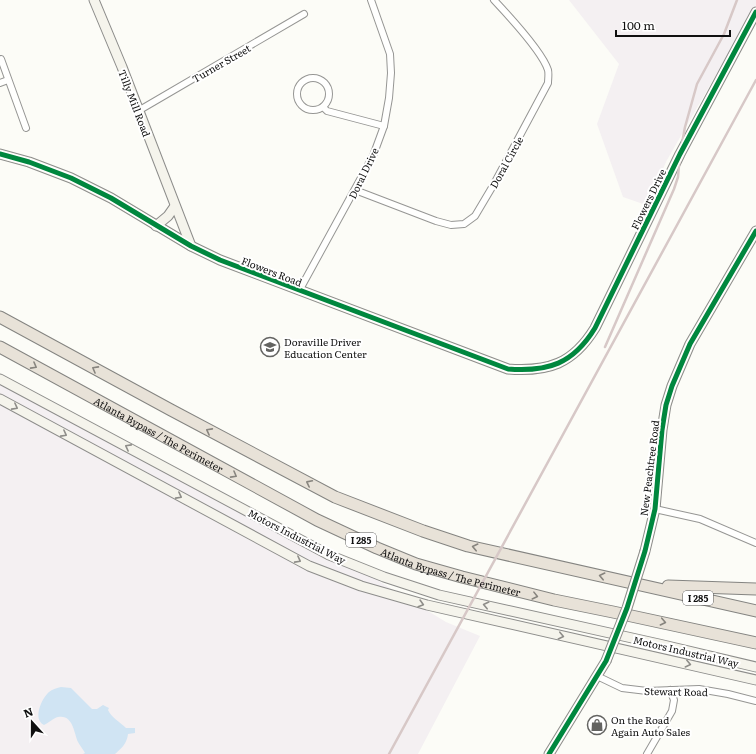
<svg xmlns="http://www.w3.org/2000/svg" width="756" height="754" font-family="Literata,serif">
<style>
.industrial{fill:#f4f0f2}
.water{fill:#d0e4f3}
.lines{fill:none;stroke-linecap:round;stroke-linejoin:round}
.street-casing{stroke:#969694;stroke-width:8}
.secondary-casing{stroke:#8d8d8b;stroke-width:11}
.highway-casing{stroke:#848481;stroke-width:13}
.street{stroke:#fffffe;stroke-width:6}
.secondary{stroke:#f5f4ec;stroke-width:9}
.highway{stroke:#e8e2d8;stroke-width:11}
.rail{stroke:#d7c8c7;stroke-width:2.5}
.secondary-bridge-casing{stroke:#8d8d8b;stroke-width:11;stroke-linecap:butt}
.secondary-bridge{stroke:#f5f4ec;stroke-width:9}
.cycleway-casing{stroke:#fff;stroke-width:8}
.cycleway{stroke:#00873e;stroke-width:5}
.oneway{stroke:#87847e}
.oneway2{stroke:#8e8d89}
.labels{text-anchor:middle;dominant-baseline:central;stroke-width:4;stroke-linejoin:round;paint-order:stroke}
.shield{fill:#fff;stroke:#585858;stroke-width:1}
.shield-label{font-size:9px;font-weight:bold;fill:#101010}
.street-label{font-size:10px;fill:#101010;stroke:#fff}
.poi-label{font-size:10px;fill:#101010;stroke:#fff;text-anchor:start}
</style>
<rect width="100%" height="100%" fill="#fcfcf7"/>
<!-- industrial -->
<g class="industrial">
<path d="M569,0h187v5l-89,155 -21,45 -23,-8 -26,-73 22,-60z"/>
<path d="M0,377l223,115 154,88 69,42 34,14 -62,118h-418z"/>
</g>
<!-- water -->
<path class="water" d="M61,687l10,1 21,21h5l6,-4 6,3 -1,2c3,7 12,12 18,18h9v5l-7,1c-1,9 -6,14 -13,20h-32l2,-1c-2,-4 -5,-7 -7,-11 -4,-9 -5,-28 -20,-25 -5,1 -9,6 -14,8 -12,-6 -2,-27 5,-33 4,-3 8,-4 12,-5z"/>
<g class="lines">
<!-- street casing -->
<g class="street-casing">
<g id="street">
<path d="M1,59l25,69"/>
<circle cx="313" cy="94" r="16"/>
<path d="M0,83l8,-3"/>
<path d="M323,107l4,4 57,15"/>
<path d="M138,111l166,-97"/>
<path d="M355,190l81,31 15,4 13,-1 11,-8 19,-32 54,-101c0,-4 1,-9 0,-13 -6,-19 -39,-54 -54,-70"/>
<path d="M299,291l74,-135 11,-30 5,-28 2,-25 -1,-19 -19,-54"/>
<path d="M655,509l45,10 56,24"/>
<path d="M597,676l25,12 25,3 52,-2 29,5 28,7"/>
<path d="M647,754l25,-43 2,-11 -4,-10"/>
</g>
</g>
<!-- secondary casing -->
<g class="secondary-casing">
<g id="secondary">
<path d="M94,0l28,67 69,179"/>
<path d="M0,154l29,8 42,16 40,20 80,48 29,14 288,109c40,3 65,-5 87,-41l85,-174 76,-142"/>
<path d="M156,226l12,-10 7,-10"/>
<path d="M0,379l329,176 55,22 55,18 220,49 97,23"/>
<path d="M0,399l309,167 52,20 66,19 329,75"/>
<path d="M645,551l10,-42 7,-79 4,-25 6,-19 18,-42 66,-113"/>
<path d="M549,754l57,-93"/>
</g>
</g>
<!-- highway casing -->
<g class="highway-casing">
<g id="highway">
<path d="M0,317l171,93 164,87 88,34 45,15 288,65"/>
<path id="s1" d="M0,347l317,173 60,28 39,16 46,13 92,23 59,12 143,31"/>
<path d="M668,586l88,3"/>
</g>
</g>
<!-- street -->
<use href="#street" class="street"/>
<!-- secondary -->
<use href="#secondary" class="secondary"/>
<!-- highway -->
<use href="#highway" class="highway"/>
<!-- rail -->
<g class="rail">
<path d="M605,347l69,-158 4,-12 2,-23 5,-27 12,-43 27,-50 13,-34"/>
<path d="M389,754l367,-674"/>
</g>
<!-- secondary-bridge casing -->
<g class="secondary-bridge-casing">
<path id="secondary-bridge" d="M606,661l21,-53 18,-57"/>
</g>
<!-- secondary-bridge -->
<use href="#secondary-bridge" class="secondary-bridge"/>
<!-- cycleway casing -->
<g class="cycleway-casing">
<g id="cycleway">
<path d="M0,154l29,8 42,16 40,20 80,48 29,14 288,109c40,3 65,-5 87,-41l85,-174 76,-142"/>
<path d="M549,754l57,-93 21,-53 18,-57 10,-42 7,-79 4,-25 6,-19 18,-42 66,-113"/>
</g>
</g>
<!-- cycleway -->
<use href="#cycleway" class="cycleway"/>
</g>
<!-- one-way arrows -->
<defs><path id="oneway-chevron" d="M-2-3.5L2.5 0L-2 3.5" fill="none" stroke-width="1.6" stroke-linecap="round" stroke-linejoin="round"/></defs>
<g class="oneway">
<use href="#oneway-chevron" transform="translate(34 366) rotate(29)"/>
<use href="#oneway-chevron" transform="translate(95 369) rotate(-151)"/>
<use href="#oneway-chevron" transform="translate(209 431) rotate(-152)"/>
<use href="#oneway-chevron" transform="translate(234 475) rotate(29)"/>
<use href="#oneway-chevron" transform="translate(309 483) rotate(-153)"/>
<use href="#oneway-chevron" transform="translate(475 547) rotate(-167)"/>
<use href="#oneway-chevron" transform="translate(602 576) rotate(-167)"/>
<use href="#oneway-chevron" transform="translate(535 596) rotate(14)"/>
<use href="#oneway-chevron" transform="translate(663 622) rotate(12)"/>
</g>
<g class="oneway2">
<use href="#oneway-chevron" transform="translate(15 407) rotate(28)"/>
<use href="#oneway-chevron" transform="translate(64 434) rotate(28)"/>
<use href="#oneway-chevron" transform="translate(128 447) rotate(-152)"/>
<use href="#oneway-chevron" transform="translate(179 496) rotate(28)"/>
<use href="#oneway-chevron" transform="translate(298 560) rotate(28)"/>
<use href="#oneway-chevron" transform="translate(421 604) rotate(16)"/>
<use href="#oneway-chevron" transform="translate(486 605) rotate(-167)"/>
<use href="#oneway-chevron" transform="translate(561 636) rotate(13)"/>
<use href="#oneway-chevron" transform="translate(688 664) rotate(13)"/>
</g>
<!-- icons -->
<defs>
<g id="school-ring" transform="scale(1)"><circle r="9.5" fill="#fff" stroke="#636361" stroke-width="1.5"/><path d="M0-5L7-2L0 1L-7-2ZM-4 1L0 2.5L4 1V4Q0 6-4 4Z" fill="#636361"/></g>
<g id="shop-ring" transform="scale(1)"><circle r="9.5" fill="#fff" stroke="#636361" stroke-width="1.5"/><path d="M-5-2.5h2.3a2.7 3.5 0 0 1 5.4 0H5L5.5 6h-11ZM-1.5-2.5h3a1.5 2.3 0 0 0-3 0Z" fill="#636361"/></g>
</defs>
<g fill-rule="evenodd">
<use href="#school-ring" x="270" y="347"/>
<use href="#shop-ring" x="597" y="725"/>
</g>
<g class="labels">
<!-- shield labels -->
<g class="shield">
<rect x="346" y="533" width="30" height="14" rx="3"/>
<rect x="683" y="591" width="30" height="14" rx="3"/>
</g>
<g class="shield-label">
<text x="361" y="540">I 285</text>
<text x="698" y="598">I 285</text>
</g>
<!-- street labels -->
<g class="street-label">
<text transform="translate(221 63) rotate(-30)">Turner Street</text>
<text transform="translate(135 103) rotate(69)">Tilly Mill Road</text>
<text transform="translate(506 162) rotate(-61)">Doral Circle</text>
<text transform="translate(363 173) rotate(-64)">Doral Drive</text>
<text transform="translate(648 199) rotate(-64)">Flowers Drive</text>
<text transform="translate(272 271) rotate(21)">Flowers Road</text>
<text stroke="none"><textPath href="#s1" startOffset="181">Atlanta Bypass / The Perimeter</textPath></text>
<text transform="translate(649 468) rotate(-83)">New Peachtree Road</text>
<text transform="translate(297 536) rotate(27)">Motors Industrial Way</text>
<text stroke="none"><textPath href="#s1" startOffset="505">Atlanta Bypass / The Perimeter</textPath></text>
<text transform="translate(686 651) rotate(13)">Motors Industrial Way</text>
<text transform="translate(676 691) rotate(1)">Stewart Road</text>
</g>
<!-- poi labels -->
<g class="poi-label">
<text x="284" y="341">Doraville Driver<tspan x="284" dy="12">Education Center</tspan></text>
<text x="611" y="719">On the Road<tspan x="611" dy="12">Again Auto Sales</tspan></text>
</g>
</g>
<!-- north arrow -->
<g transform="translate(32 722) rotate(339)" stroke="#ffffff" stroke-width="3" paint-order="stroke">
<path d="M0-3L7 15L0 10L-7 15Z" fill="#101010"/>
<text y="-6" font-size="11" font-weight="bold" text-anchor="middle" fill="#101010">N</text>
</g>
<!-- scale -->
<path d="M616 30v6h114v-6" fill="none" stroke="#101010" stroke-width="2"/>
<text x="622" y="30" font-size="12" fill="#101010" stroke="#ffffff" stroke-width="3" paint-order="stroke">100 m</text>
</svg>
